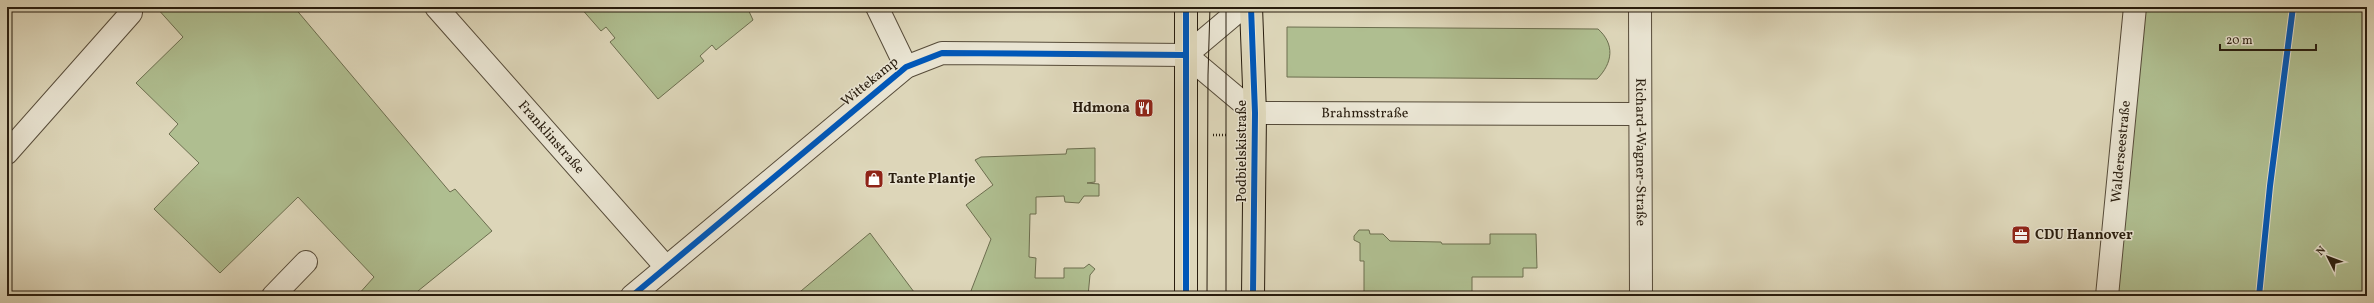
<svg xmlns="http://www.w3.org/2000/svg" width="2374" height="303" font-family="Vollkorn,serif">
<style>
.green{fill:#afbe90;stroke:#6c6e4f}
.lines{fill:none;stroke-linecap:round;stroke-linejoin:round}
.minor-casing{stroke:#564b39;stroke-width:24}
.major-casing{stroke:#291d0e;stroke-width:24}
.path{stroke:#291d0e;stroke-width:2.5;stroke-dasharray:1 2;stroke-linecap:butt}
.minor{stroke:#e9e4d2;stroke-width:22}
.major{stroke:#ddd6b9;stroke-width:22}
.tram{stroke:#291d0e;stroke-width:1}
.cycleway-casing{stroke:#e9e4d2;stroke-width:8}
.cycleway{stroke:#0057b8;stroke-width:6}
.labels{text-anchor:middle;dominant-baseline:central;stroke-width:3;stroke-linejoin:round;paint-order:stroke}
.street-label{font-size:14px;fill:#291d0e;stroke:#e9e4d2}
.poi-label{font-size:14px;font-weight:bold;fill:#291d0e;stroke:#e9e4d2;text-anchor:start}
</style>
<rect width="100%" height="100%" fill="#ddd6b9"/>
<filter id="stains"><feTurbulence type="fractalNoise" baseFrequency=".005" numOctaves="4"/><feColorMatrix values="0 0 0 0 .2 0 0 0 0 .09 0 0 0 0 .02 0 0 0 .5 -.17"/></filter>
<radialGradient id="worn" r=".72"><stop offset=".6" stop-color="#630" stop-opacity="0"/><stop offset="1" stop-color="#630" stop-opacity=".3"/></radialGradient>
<!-- green -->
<g class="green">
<path d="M156,7h138l156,185 5,-3 37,42 -74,60 4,5h-65l17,-19 -76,-80 -78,76 -66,-64 45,-46 -30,-29 9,-10 -42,-41 47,-46z"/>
<path d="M580,7h167l6,13 -37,30 -4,-5 -12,11 4,5 -46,38 -48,-57 5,-4 -9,-11 -5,4z"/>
<path d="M2135,7h232v289h-260z"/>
<path d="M1287,27l311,2c17,15 15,34 -1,50l-310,-2z"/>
<path d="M1095,148v34l-8,1 12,1v12h-15l-5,7 -14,-1 -1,-6 -28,1v17h-6l-1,43 7,1 -1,20h29v-10h20l5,-4 6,5 -5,6 -2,21h-119l22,-57 -25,-34 27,-20 -18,-25 6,-3 85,-3 1,-5z"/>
<path d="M1359,230h10l1,4h13l7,7 51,1 1,2h48v-10h46l1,34h-14v9h-51v19h-108v-35h-4v-18l-6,-3v-4z"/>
<path d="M870,233l47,63h-122z"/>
</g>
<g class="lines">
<!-- minor casing -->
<g class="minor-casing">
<g id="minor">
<path id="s1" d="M436,7l230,260"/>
<path d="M877,7l29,60"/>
<path id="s2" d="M1640,7l1,289"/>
<path id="s3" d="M1186,55l69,58 385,1"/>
<path d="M1186,55l57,-48"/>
<path d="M7,153l124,-140"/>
<path d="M273,296l33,-34"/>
<path d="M632,296l274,-229 36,-14 244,2"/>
<path id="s4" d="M2107,296l28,-289"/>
</g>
</g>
<!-- major casing -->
<g class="major-casing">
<g id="major">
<path d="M1186,7v289"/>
<path d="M1251,7l4,106 -2,183"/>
</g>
</g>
<!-- path -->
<path class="path" d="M1213,135h15"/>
<!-- minor -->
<use href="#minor" class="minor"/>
<!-- major -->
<use href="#major" class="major"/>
<!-- tram -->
<g class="tram">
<path d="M1207,296l1,-221 2,-68"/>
<path d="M1226,296v-289"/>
</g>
<!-- cycleway casing -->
<g class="cycleway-casing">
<g id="cycleway">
<path d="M1186,7v289"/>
<path d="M1251,7l4,106 -2,183"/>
<path d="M632,296l274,-229 36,-14 244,2"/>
<path d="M2259,296l11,-110 23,-179"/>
</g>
</g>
<!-- cycleway -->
<use href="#cycleway" class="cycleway"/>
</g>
<!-- icons -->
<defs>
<g id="restaurant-square" transform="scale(1)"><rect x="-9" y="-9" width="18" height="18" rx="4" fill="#8f2418" stroke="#e9e4d2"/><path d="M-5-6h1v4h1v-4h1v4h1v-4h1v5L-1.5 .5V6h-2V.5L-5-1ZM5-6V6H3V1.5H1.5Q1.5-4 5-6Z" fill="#fff"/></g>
<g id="shop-square" transform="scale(1)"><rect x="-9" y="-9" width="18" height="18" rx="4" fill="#8f2418" stroke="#e9e4d2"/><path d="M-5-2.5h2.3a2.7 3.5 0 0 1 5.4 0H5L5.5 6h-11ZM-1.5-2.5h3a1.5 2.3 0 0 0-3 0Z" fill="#fff"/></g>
<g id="office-square" transform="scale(1)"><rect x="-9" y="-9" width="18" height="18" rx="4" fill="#8f2418" stroke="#e9e4d2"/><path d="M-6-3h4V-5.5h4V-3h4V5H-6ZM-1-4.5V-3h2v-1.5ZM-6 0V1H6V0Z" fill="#fff"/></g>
</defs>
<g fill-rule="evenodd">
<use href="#restaurant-square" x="1144" y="108"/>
<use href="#shop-square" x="874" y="179"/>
<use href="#office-square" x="2021" y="235"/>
</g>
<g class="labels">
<!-- street labels -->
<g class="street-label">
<text transform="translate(870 82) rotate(-39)">Wittekamp</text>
<text stroke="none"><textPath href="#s3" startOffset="200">Brahmsstraße</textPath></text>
<text stroke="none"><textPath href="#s1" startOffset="174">Franklinstraße</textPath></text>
<text transform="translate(1242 151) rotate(-90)">Podbielskistraße</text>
<text stroke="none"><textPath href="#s2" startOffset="145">Richard-Wagner-Straße</textPath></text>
<text stroke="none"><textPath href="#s4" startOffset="145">Walderseestraße</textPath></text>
</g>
<!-- poi labels -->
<g class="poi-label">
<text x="1130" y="108" text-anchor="end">Hdmona</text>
<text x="888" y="179">Tante Plantje</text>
<text x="2035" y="235">CDU Hannover</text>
</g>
</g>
<!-- margin -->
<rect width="2374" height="303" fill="none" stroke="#ddd6b9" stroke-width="24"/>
<rect x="8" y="8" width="2358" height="287" fill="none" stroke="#291d0e" stroke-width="2"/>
<rect x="12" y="12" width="2350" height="279" fill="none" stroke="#291d0e"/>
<!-- north arrow -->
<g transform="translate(2328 257) rotate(312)" stroke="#e9e4d2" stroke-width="3" paint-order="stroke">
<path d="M0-3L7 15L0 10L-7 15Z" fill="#291d0e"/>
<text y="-6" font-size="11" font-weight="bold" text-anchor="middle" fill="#291d0e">N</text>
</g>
<!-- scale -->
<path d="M2220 44v6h96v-6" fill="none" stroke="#291d0e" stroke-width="2"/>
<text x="2226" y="44" font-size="12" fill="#291d0e" stroke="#e9e4d2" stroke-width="3" paint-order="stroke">20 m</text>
<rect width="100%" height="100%" filter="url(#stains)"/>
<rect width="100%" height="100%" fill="url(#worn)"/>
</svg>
